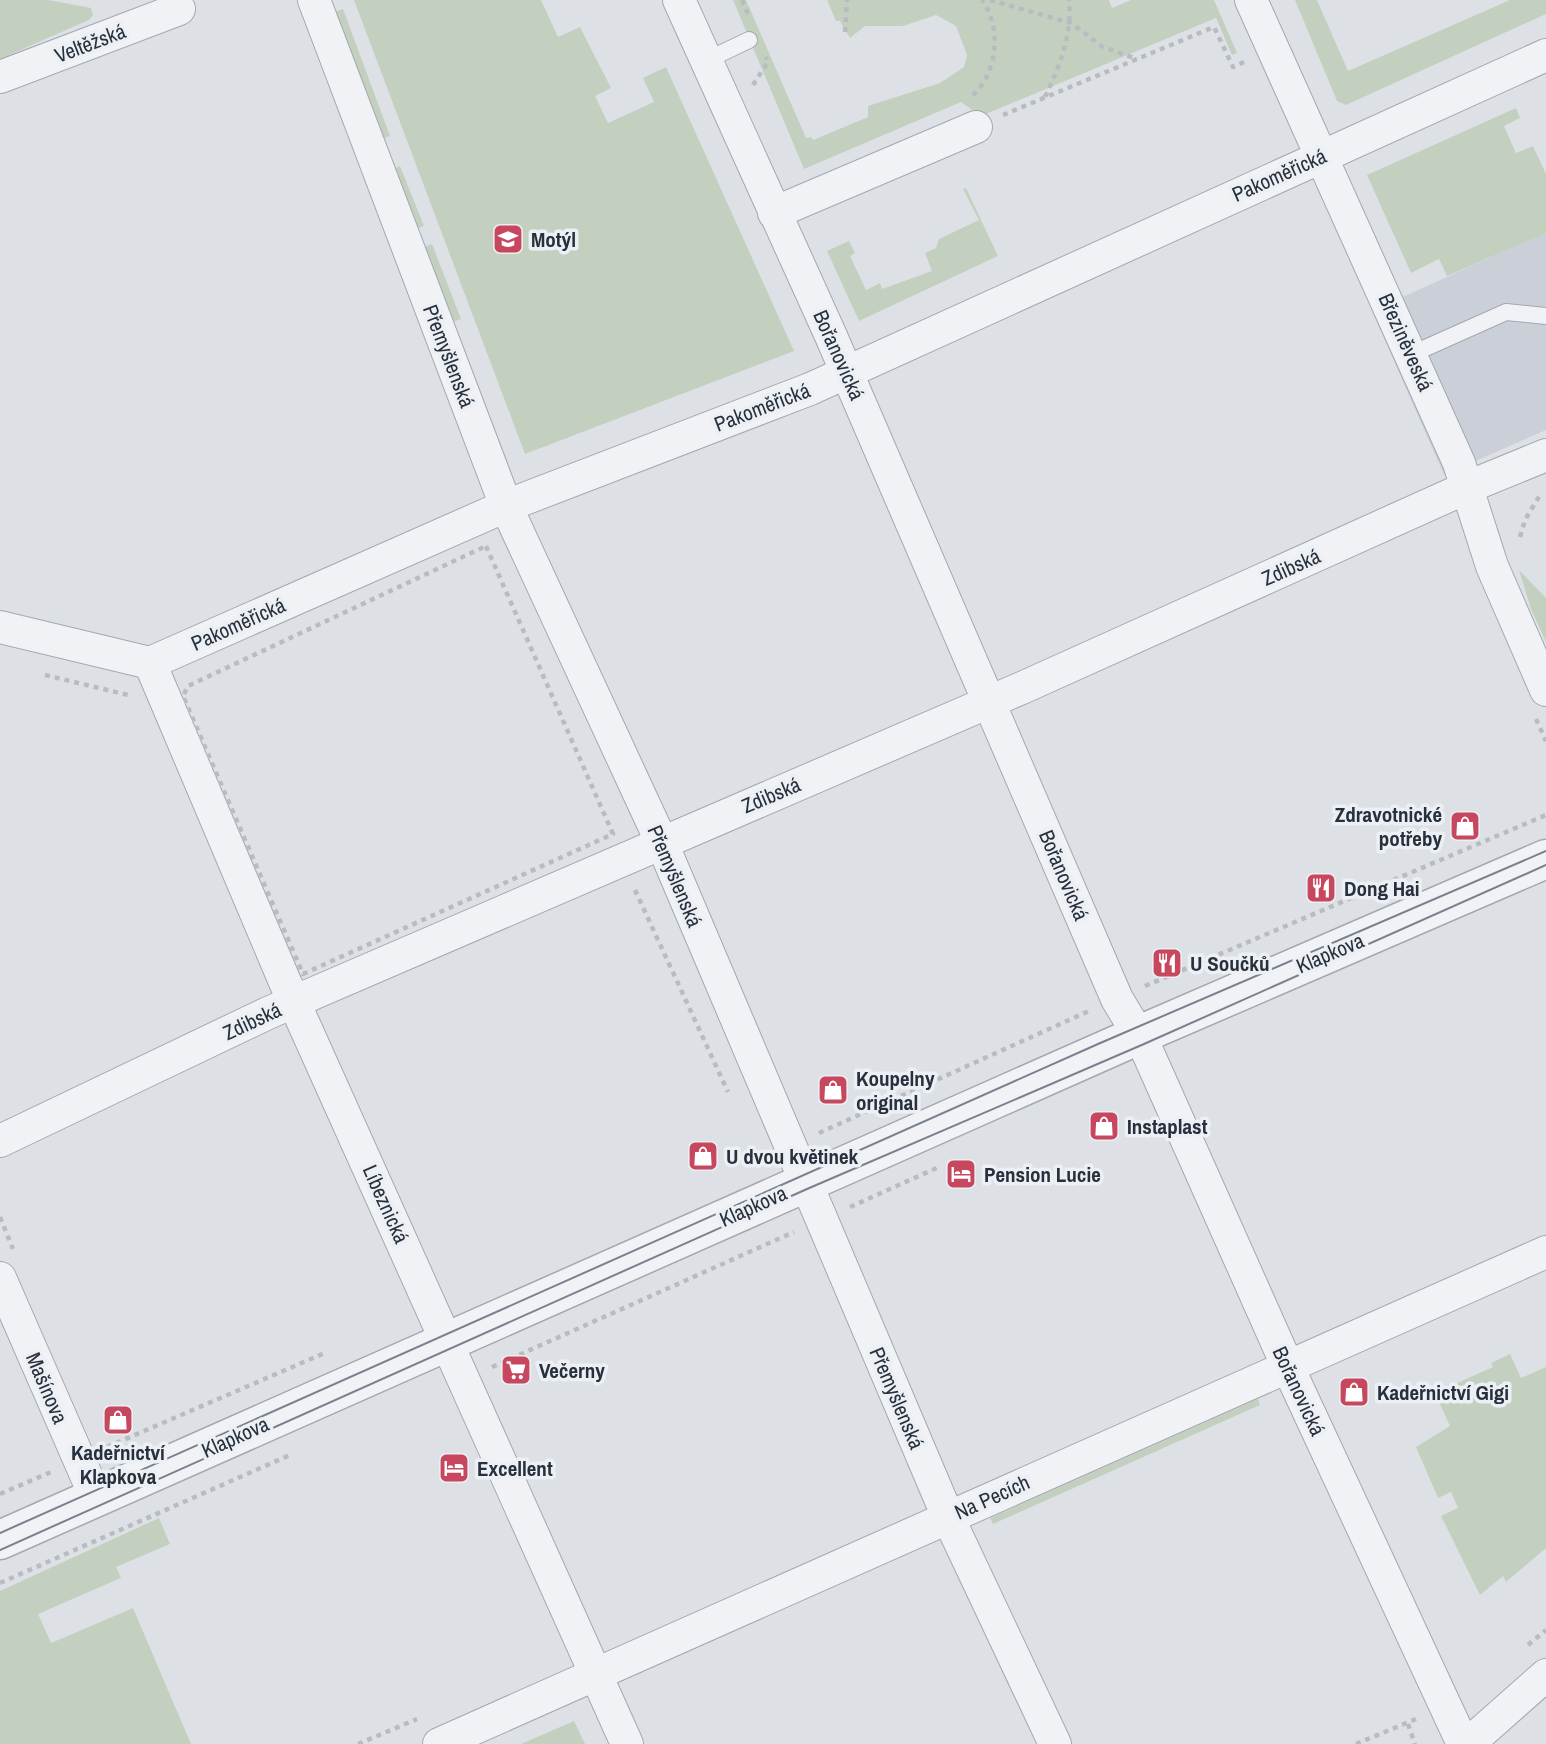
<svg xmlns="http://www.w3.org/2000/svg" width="1546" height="1744" font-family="'Archivo Narrow',sans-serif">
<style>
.built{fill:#cbd0d8}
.green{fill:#c4d0bf}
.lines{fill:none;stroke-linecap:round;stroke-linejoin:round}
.service-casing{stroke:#a3a8b0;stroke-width:18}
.minor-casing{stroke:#a3a8b0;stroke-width:34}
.tertiary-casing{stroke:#a3a8b0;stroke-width:41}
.path{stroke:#b8bcc1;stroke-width:4.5;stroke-dasharray:5 5;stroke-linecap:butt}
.service{stroke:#f0f2f5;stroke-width:16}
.minor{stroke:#f0f2f5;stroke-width:32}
.tertiary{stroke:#f0f2f5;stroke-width:38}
.tram{stroke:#78818f;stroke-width:2}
.labels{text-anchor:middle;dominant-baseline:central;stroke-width:7;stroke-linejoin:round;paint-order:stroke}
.street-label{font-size:21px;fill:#27303c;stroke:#ecf0f4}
.poi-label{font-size:21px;font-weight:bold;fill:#27303c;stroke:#ecf0f4;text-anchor:start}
</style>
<rect width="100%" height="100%" fill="#dde1e6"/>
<!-- built -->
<path class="built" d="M1546,232v198l-102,45 -72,-164z"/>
<!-- green -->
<g class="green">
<path d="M0,0h49l42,8 2,7 -4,5 -89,39z"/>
<path d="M354,0h187l17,37 22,-10 31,61 -16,8 13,27 46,-21 -11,-24 23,-11 128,284 -269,103z"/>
<path d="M733,0h13l60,138 5,-1 2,3 55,-23v-11l72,-23 24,-16 3,-12 -11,-29 -20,-11 -33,11h-38l-15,12 -10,-17h-4l-9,-21h282l3,8 19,-8h83l23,53 -5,2 -16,-37 -235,98 -20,-14 -157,67z"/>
<path d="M1295,0h22l31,71 162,-71h36v14l-200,91 -9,-4z"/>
<path d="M343,9l47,127 -8,3 -48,-127z"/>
<path d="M1516,108l4,10 -16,8 12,27 17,-7 13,28v59l-99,43 -8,-17 -28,14 -44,-98z"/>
<path d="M400,166l24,60 -8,3 -25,-59z"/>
<path d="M966,188l32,68 -139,65 -32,-70 22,-10 6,12 -5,3 16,34 14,-7 2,6 50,-18 -7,-18 11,-5 3,-9 40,-19 -16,-31z"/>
<path d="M432,244l29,75 -9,3 -30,-74z"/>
<path d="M1519,570l27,28v44l-15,-33z"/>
<path d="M1510,1354l11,24 25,-11v181l-40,34 -3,-6 -23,19 -39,-79 17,-8 -7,-16 -13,6 -22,-51 34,-21 -15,-33 58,-26 -2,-4z"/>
<path d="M1258,1399l2,6 -267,119 -3,-6z"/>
<path d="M159,1518l11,26 -54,23 5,11 -83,36 13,29 82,-35 58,136h-191v-153z"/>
<path d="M574,1721l11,23h-64z"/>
</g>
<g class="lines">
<!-- service casing -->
<g class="service-casing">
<g id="service">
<path d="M705,61l44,-21"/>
<path d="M1412,354l94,-42 40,4"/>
</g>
</g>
<!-- minor casing -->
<g class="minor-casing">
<g id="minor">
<path d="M314,0l192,506 155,335 287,676 107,227"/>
<path d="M679,0l152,336 286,663 27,45 143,321 176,379"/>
<path d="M1251,0l208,463 33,103 54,124"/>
<path d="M0,77l179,-68"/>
<path d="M774,213l202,-86"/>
<path d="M0,627l150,36 356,-157 304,-117 736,-334"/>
<path d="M150,663l135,319 342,762"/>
<path d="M0,1141l268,-128 756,-326 444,-200 78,-32"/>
<path d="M0,1278l96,220"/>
<path d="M439,1744l1107,-492"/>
<path d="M1468,1744l78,-69"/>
</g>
</g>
<!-- tertiary casing -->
<g class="tertiary-casing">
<path id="tertiary" d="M0,1540l1139,-505 407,-176"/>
</g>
<!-- path -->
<g class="path">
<path d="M742,0l7,16"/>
<path d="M990,0l81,23 32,24 34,12"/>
<path d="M845,32l2,-32"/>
<path d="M753,85l15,-23 -2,-5"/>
<path d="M973,95c25,-24 29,-67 9,-95"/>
<path d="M1045,97c15,-32 27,-61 24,-97"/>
<path d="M1003,115l211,-88 19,40 11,-5"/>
<path d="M1520,537l5,-17 15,-25"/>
<path d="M486,546l127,288 -310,140 -120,-278 5,-10z"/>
<path d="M45,675l83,20"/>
<path d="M1536,719l10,22"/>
<path d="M635,890l93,202"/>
<path d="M1145,986l401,-171"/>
<path d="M819,1133l270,-122"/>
<path d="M850,1207l91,-41"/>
<path d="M0,1217l13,32"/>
<path d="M492,1367l302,-135"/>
<path d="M107,1447l220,-95"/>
<path d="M0,1494l51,-22"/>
<path d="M0,1583l290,-128"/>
<path d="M1528,1645l18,-15"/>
<path d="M1408,1724l7,20"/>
<path d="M358,1744l59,-25"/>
<path d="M1356,1744l60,-25"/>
</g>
<!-- service -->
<use href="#service" class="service"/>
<!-- minor -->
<use href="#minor" class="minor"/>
<!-- tertiary -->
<use href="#tertiary" class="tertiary"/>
<!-- tram -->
<g class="tram">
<path d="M0,1533l1098,-489 448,-193"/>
<path d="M0,1550l807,-361 337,-145 402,-179"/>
</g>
</g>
<!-- icons -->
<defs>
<g id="school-square" transform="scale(1.575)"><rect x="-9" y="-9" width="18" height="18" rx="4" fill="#c7475e" stroke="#ecf0f4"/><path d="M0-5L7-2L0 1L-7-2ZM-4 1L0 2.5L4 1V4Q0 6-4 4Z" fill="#fff"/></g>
<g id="shop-square" transform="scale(1.575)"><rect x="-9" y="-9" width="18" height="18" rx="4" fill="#c7475e" stroke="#ecf0f4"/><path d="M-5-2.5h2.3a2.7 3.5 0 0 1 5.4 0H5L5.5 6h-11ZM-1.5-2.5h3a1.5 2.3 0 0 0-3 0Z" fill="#fff"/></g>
<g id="restaurant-square" transform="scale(1.575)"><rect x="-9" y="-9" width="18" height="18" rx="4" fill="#c7475e" stroke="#ecf0f4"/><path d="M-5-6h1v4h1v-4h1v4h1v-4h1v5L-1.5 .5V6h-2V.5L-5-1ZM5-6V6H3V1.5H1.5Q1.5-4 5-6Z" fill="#fff"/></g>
<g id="hotel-square" transform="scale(1.575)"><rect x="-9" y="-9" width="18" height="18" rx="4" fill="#c7475e" stroke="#ecf0f4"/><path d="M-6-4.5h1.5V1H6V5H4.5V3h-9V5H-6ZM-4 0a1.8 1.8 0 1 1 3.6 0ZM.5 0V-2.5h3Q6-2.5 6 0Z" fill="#fff"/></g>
<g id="supermarket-square" transform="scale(1.575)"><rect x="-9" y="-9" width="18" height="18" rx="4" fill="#c7475e" stroke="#ecf0f4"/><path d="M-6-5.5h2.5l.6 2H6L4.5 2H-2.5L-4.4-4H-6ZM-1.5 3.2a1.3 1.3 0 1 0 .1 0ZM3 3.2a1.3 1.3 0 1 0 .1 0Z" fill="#fff"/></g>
</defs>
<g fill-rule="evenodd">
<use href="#school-square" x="508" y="239"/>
<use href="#shop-square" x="1465" y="826"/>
<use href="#restaurant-square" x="1321" y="888"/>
<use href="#restaurant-square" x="1167" y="963"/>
<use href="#shop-square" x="833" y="1090"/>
<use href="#shop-square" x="1104" y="1126"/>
<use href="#shop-square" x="703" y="1156"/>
<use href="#hotel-square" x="961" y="1174"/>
<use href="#supermarket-square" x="516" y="1370"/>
<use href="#shop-square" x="1354" y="1392"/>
<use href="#shop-square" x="118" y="1420"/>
<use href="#hotel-square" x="454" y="1468"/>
</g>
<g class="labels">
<!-- street labels -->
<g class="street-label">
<text transform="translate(90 43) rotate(-21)">Veltěžská</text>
<text transform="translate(1279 175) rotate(-24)">Pakoměřická</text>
<text transform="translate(1406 342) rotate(66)">Březiněveská</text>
<text transform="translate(839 355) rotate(66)">Bořanovická</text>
<text transform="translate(449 356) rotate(69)">Přemyšlenská</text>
<text transform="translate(762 407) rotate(-21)">Pakoměřická</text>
<text transform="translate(1291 567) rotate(-24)">Zdibská</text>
<text transform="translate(238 624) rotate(-24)">Pakoměřická</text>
<text transform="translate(771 795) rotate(-23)">Zdibská</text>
<text transform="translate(1064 875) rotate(67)">Bořanovická</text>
<text transform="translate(675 876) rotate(67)">Přemyšlenská</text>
<text transform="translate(1330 953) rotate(-23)">Klapkova</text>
<text transform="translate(252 1021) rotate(-25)">Zdibská</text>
<text transform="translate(386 1204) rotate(66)">Líbeznická</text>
<text transform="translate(753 1206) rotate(-24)">Klapkova</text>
<text transform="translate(47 1388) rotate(67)">Mašínova</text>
<text transform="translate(1299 1391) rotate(65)">Bořanovická</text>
<text transform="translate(897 1398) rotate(67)">Přemyšlenská</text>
<text transform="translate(235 1437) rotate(-24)">Klapkova</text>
<text transform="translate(992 1497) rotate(-24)">Na Pecích</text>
</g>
<!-- poi labels -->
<g class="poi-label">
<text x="531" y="239">Motýl</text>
<text x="1442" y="814" text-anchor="end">Zdravotnické<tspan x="1442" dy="24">potřeby</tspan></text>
<text x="1344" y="888">Dong Hai</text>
<text x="1190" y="963">U Součků</text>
<text x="856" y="1078">Koupelny<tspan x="856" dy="24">original</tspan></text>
<text x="1127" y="1126">Instaplast</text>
<text x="726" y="1156">U dvou květinek</text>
<text x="984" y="1174">Pension Lucie</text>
<text x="539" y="1370">Večerny</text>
<text x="1377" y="1392">Kadeřnictví Gigi</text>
<text x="118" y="1452" text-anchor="middle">Kadeřnictví<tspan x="118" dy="24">Klapkova</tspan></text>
<text x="477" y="1468">Excellent</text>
</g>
</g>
</svg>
